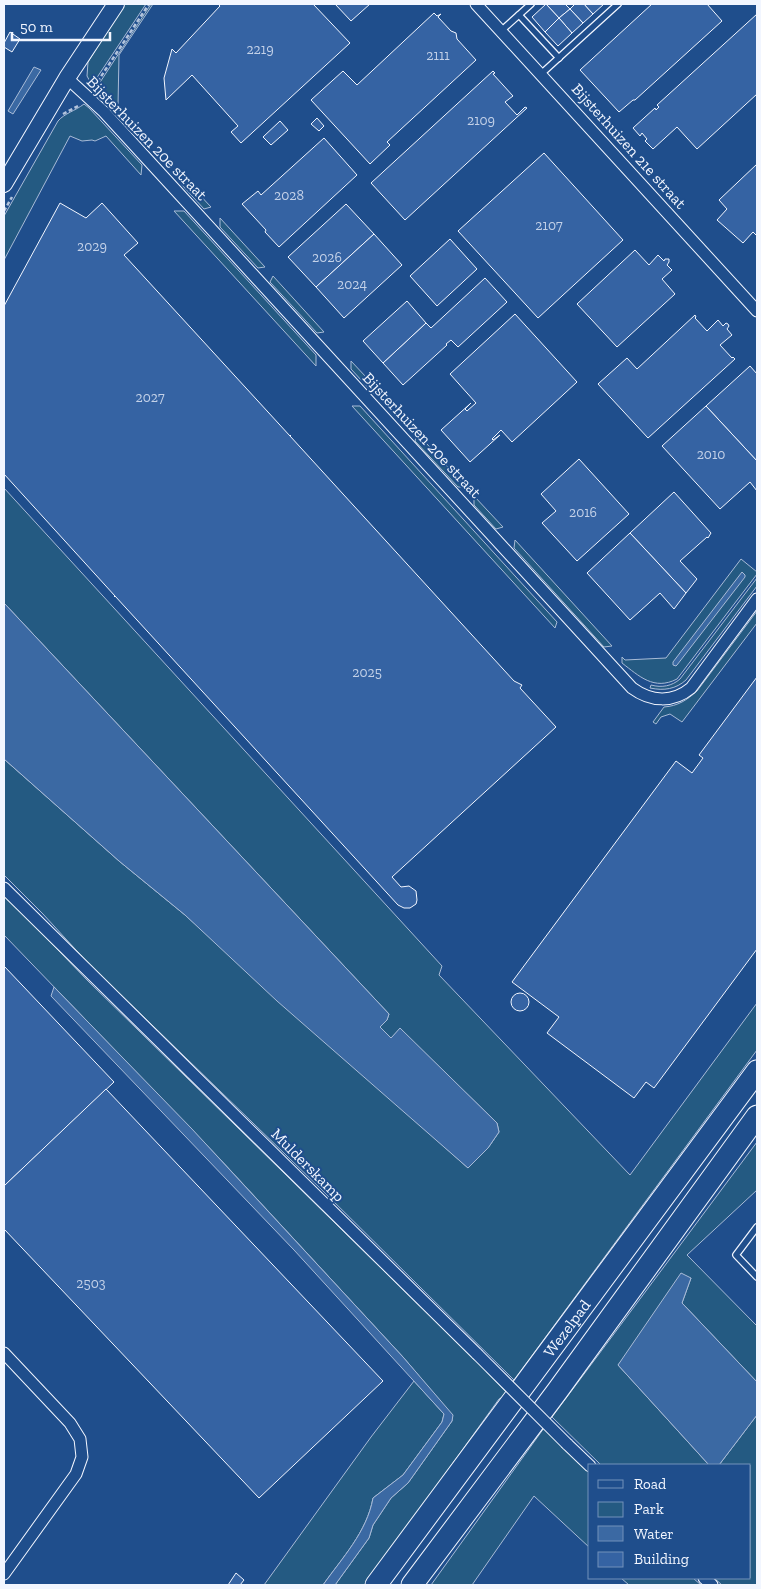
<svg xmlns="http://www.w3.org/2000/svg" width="761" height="1589" font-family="'Zilla Slab',serif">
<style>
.green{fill:#245a82;stroke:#a8bbd7}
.water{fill:#3b69a3;stroke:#a8bbd7}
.building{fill:#3563a3;stroke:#f2f6ff}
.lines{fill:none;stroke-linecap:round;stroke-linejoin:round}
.lane-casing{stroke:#f2f6ff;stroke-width:8}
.street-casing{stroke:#f2f6ff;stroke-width:13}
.secondary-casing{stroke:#f2f6ff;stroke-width:18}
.highway-casing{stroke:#f2f6ff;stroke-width:23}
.path{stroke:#b3c4dc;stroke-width:2.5;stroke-dasharray:4 2.5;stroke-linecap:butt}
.lane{stroke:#1f4e8c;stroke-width:5.5}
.street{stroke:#1f4e8c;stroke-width:11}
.secondary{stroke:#1f4e8c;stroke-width:16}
.highway{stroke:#1f4e8c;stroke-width:21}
.street-bridge-casing{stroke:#f2f6ff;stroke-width:13;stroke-linecap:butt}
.street-bridge{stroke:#1f4e8c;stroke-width:11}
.labels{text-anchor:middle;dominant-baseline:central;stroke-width:4;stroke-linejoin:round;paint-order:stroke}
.number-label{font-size:14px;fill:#c3d1e8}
.street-label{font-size:16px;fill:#f2f6ff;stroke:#1f4e8c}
</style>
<rect width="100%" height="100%" fill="#1f4e8c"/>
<!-- green -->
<g class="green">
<path d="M124,4h22l-54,81 -5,-9 1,-14z"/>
<path d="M151,4h2l-34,51 -1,51 18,20 -8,1 -33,-37z"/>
<path d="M84,104l5,4 53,57 -1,10 -35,-39 -11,5 -3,-1 -10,1 -12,-5 -66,124v-44l54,-95c7,-8 17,-10 26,-17z"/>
<path d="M182,176l29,31 -7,2 -22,-24z"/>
<path d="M174,211h10l132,144v11z"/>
<path d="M220,218l45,49 -7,1 -38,-41z"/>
<path d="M273,276l51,56 -7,1 -47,-51z"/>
<path d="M351,361l31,33h-8l-23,-25z"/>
<path d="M352,406h8l197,216 -2,6z"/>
<path d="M417,433l48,53v1h-7l-43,-46z"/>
<path d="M4,488l438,478 -3,9 191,200 127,-172v47l-243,330 -193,-191 -202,-196 -21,-19 -55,-60 -39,-39v-116l115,102 66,54 283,253 20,-20 11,-16 -2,-9 -97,-94 -9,9 -11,-11 7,-7 2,-6 -385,-411z"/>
<path d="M474,496l29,31 -7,2 -22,-24z"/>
<path d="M515,540l97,106 -8,1 -90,-99z"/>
<path d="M741,559l16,13v2l-80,105c-23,12 -38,-3 -55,-16v-6l3,3 41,-2z"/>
<path d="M757,578v8l-71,94c-10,9 -22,11 -36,8l1,-3c11,3 21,1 29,-6z"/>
<path d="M757,611v12l-75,99 -12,-8 -9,3 -5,7 -3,-2 11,-15c14,-1 23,-7 33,-16z"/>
<path d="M4,894l84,87 392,384 28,29 -9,5 -134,186h-30l34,-47 4,-13 18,-27 17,-15 44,-62v-6l-49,-58 -183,-198 -216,-224z"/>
<path d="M757,1142v48l-70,65 70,71v56l-75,-79 9,-25 -73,87 91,100h-108l-49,-48z"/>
<path d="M414,1381l30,33 -2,8 -39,53 -30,23c-6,34 -31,60 -50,87h-59l107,-148z"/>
<path d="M757,1415v170h-35l-8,-7h36v-113h-31z"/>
<path d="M544,1428l46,45v75l-56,-52 -62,89h-41z"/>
<path d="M621,1578h72l8,7h-72z"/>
</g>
<!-- water -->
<g class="water">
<path d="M34,67l7,3 -28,44 -5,-3z"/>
<path d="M742,572l3,3v2l-68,88 -1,1 -3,-1v-3z"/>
<path d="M4,603l385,411 -2,6 -7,7 11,11 9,-10 97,95 2,9 -11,16 -20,20 -191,-167 -92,-86 -66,-54 -115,-102z"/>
<path d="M54,987l138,142 211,228 50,58 -1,6 -44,62 -17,15 -18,27 -4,13 -34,47h-12c19,-27 44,-53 50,-87l30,-23 39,-53 2,-8 -150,-164 -243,-254z"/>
<path d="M681,1273l10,5 -9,25 75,79v33l-38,50h-10l-91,-100z"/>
</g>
<!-- building -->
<g class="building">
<path d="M218,4h95l37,39 -109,100 -10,-11 7,-6 -46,-51 -26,25 -2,-22 8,-29 4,4 44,-47z"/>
<path d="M335,4h35l-19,17z"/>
<path d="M546,4h19l5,5 -11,9z"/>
<path d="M546,4l13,14 -14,14 -13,-15z"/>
<path d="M575,4h9l9,10 -10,9 -13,-14z"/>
<path d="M584,4h20l-11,10z"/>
<path d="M652,4h55l15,17 -87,79h-2l-14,12 -39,-42z"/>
<path d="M570,9l13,14 -11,10 -13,-15z"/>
<path d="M434,13l3,3 4,-2 -3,3 13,14 5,2 1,6 19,21 -89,82 3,3 -20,19 -59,-64 32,-29 14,14z"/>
<path d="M757,14v80l-60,55 -20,-22 -24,22 -8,-8 2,-2 -5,-6 -2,3 -7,-8 22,-20 1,2 3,-3 -2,-2z"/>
<path d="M559,18l13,15 -14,13 -13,-14z"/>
<path d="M10,32l10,7 -8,13 -8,-5v-4z"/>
<path d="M493,71l2,2 -2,1 20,22 -8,6 12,13 8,-8 2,1 -122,112 -34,-37z"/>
<path d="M317,118l7,8 -5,5 -8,-7z"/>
<path d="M280,121l8,9 -17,15 -8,-8z"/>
<path d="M324,138l33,37 -78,72 -14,-15 1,-2 -24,-26 16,-13 3,4z"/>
<path d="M544,153l79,87 -85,78 -80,-87z"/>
<path d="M757,164v72l-4,-4 -10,11 -26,-23 10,-11 -8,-9z"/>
<path d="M60,203l26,15 16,-15 36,40 -14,12 166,181 1,-1 -1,1 224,245 8,4 -2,3 36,39 -164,150 9,10 8,-1 7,5 1,9 -1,4 -6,4h-6l-6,-3 -283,-309 -1,1 1,-1 -111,-122v-168z"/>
<path d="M346,204l28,30 -58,53 -28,-30z"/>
<path d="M374,234l28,31 -58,53 -28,-31z"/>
<path d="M450,239l27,30 -40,37 -27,-30z"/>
<path d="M635,250l14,15 9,-10 6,6 1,-2h4v3l-2,3 5,5 -10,9 13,15 -58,53 -40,-43z"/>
<path d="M485,278l22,24 -49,45 -7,-7 -5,4 1,1 -44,40 -20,-22 43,-40 5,5z"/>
<path d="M407,301l19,22 -43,40 -20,-22z"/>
<path d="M515,314l62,68 -65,60 -11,-12 -9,9 1,1 7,-5 -30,27 -29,-32 30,-27 -6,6 2,2 9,-8 -26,-29z"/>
<path d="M695,315l1,2 -1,1 12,13 11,-11 5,6 3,-3 2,1 1,2 -2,3 5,6 -12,10 12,13 1,-1 2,2 -87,79 -50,-54 29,-26 10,11z"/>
<path d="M750,366l7,8v87l-51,-55z"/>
<path d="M706,406l51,55v30l-7,-9 -30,27 -58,-63z"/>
<path d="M579,459l50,55 -52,47 -35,-38 14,-12 -15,-17z"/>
<path d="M674,492l37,41 -3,5 -1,-1 -27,24 17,18 -11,14 -56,-60z"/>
<path d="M630,533l56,60 -12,16 -14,-16 -30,27 -43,-47z"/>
<path d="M757,677v272l-103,139 -8,-6 -12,16 -87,-65 12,-16 -47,-35 164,-221 16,12 11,-15 -4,-3z"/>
<path d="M4,966l110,116 -110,104z"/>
<circle cx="520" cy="1002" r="9"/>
<path d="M106,1089l277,292 -124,117 -255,-269v-43z"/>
<path d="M236,1573l8,7 -4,5h-12z"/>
</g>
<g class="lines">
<!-- lane casing -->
<g class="lane-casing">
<g id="lane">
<path d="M519,15l40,43"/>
<path d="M501,31l30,-27"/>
<path d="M541,74l77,-70"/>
<path d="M757,1227l-21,28 21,22"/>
</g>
</g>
<!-- street casing -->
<g class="street-casing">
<g id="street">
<path d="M476,4l281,307"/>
<path d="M67,78l37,34 528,576c19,14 41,15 59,0l66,-89"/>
<path d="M4,888l473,466"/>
<path d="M4,1353l66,70 10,16 2,18 -6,17 -72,100"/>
<path d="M567,1444l23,22"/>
<path d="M704,1578l8,7"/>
</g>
</g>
<!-- secondary casing -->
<g class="secondary-casing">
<path id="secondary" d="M4,184l63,-106 49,-74"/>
</g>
<!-- highway casing -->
<g class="highway-casing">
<g id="highway">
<path id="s1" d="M376,1585l381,-514"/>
<path d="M412,1585l146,-195 199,-274"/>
</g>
</g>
<!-- path -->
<g class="path">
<path d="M94,87l55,-83"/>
<path d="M63,114l17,-9"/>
<path d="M4,211l8,-14"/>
</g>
<!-- lane -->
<use href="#lane" class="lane"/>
<!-- street -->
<use href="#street" class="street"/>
<!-- secondary -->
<use href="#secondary" class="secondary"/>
<!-- highway -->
<use href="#highway" class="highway"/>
<!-- street-bridge casing -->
<g class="street-bridge-casing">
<path id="street-bridge" d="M477,1354l90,90"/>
</g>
<!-- street-bridge -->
<use href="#street-bridge" class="street-bridge"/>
</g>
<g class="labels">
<!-- number labels -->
<g class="number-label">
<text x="260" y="49">2219</text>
<text x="438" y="55">2111</text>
<text x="481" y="120">2109</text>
<text x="289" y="195">2028</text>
<text x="549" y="225">2107</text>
<text x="92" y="246">2029</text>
<text x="327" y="257">2026</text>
<text x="352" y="284">2024</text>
<text x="150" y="397">2027</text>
<text x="711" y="454">2010</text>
<text x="583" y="512">2016</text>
<text x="367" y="672">2025</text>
<text x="91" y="1283">2503</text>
</g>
<!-- street labels -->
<g class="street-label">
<text transform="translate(147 138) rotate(46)">Bijsterhuizen 20e straat</text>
<text transform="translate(629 146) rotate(48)">Bijsterhuizen 21e straat</text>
<text transform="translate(422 435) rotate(47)">Bijsterhuizen 20e straat</text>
<text transform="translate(308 1165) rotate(45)">Mulderskamp</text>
<text stroke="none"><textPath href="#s1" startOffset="320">Wezelpad</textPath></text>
</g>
</g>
<!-- border -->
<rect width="761" height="1589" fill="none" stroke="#f2f6ff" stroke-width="10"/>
<!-- legend -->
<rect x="588" y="1464" width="162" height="115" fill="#1f4e8c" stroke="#7391ba"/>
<rect x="598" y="1480" width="25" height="8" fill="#1f4e8c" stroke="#7391ba"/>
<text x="634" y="1489" font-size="15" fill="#f2f6ff">Road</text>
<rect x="598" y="1502" width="25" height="15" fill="#245a82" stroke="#7391ba"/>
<text x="634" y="1514" font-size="15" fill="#f2f6ff">Park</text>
<rect x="598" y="1526" width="25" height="15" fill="#3b69a3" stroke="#7391ba"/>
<text x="634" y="1539" font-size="15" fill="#f2f6ff">Water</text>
<rect x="598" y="1552" width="25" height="15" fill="#3563a3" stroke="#7391ba"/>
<text x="634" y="1564" font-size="15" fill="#f2f6ff">Building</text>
<!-- scale -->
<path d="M12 32v8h98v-8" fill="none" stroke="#f2f6ff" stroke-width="2.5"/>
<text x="20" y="32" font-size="15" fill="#f2f6ff" stroke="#1f4e8c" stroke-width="4" paint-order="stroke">50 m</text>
</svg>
